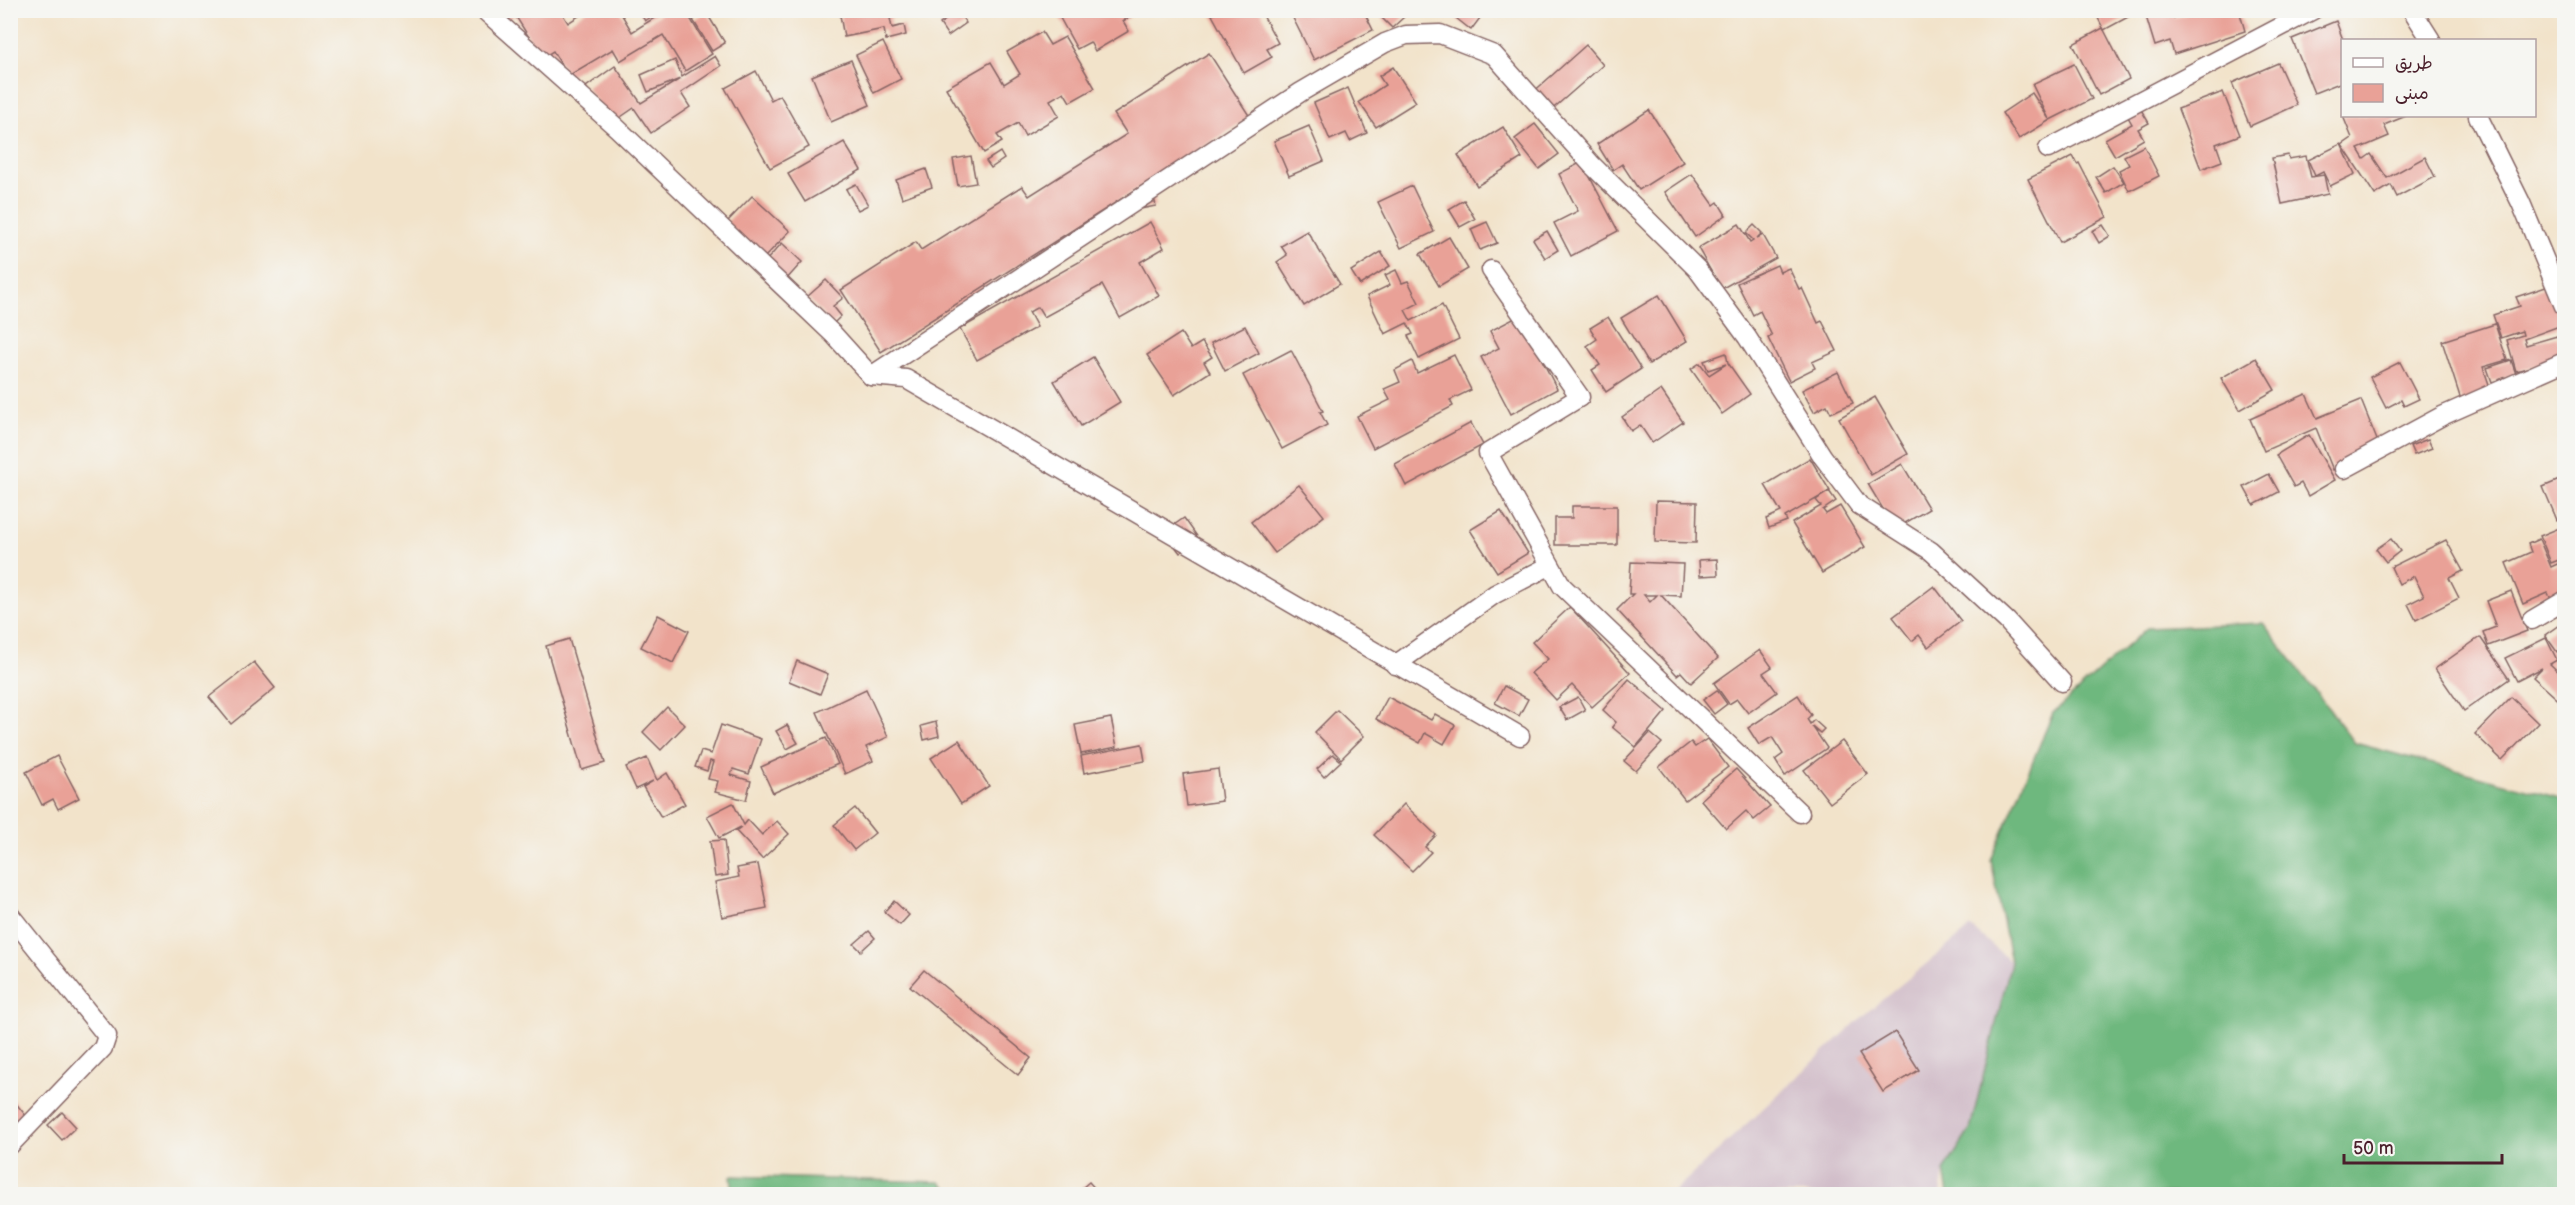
<svg xmlns="http://www.w3.org/2000/svg" width="2575" height="1205" font-family="'Balsamiq Sans','Playpen Sans Arabic',sans-serif">
<style>
.industrial{fill:#d1bdc9}
.forest{fill:#6eb87e;stroke:#5c6c54;stroke-width:1.5}
.building{fill:#e9a197;fill-rule:evenodd}
.lines{fill:none;stroke-linecap:round;stroke-linejoin:round}
.street-casing{stroke:#856463;stroke-width:21}
.street{stroke:#fff;stroke-width:18}
</style>
<rect width="100%" height="100%" fill="#f6f6f2"/>
<filter id="ink" filterUnits="userSpaceOnUse"><feTurbulence type="fractalNoise" baseFrequency=".0167" numOctaves="2"/><feDisplacementMap in="SourceGraphic" scale="12" xChannelSelector="R" yChannelSelector="G"/><feConvolveMatrix kernelMatrix="1 2 1 2 8 2 1 2 1" color-interpolation-filters="sRGB"/></filter>
<filter id="wash" filterUnits="userSpaceOnUse"><feTurbulence type="fractalNoise" baseFrequency=".008" numOctaves="4" result="noise"/><feDisplacementMap in="SourceGraphic" scale="24" xChannelSelector="R" yChannelSelector="G"/><feGaussianBlur stdDeviation="1.35" result="paint"/><feColorMatrix in="noise" values="0 0 0 0 0 0 0 0 0 0 0 0 0 0 0 0 0 1.4 0 .05"/><feComposite in="paint" operator="in"/></filter>
<g filter="url(#wash)">
<rect width="100%" height="100%" fill="#f2e3ca"/>
<!-- industrial -->
<path class="industrial" d="M1971,927l40,35 -41,168 -26,41 -4,23h-269l194,-180z"/>
<!-- forest -->
<g class="forest">
<path d="M2263,623l92,120 209,56v395h-616l-4,-23 26,-41 41,-168 -20,-102 62,-147 94,-85z"/>
<path d="M731,1176l209,6 11,12h-218z"/>
</g>
<g id="blocks">
<!-- building -->
<g class="building">
<path d="M495,10h65l8,13 20,-13h31l13,22 35,-22h18l27,44 -27,17 -22,-36 -43,26 -7,-12 -45,27 -15,-25 -11,7 -27,-43 -12,8z"/>
<path d="M638,10h23l-16,11z"/>
<path d="M839,10h64l1,5 -14,3 2,10 12,-3 2,10 -20,5 -2,-11 -40,8z"/>
<path d="M1073,10h53l4,7 -7,4 6,10 -34,20 -5,-9 -13,7 -17,-31z"/>
<path d="M1220,10h40l18,33 -11,6 5,8 -28,16 -32,-58z"/>
<path d="M1289,10h74l10,20 -59,30z"/>
<path d="M1387,10h11l6,7 -12,11 -12,-12z"/>
<path d="M1446,10h40l-15,20z"/>
<path d="M2094,10h47l-37,20z"/>
<path d="M2144,10h28l2,8 24,-8h41l6,21 -71,23 -4,-13 -15,5z"/>
<path d="M958,11l8,12 -18,13 -8,-12z"/>
<path d="M706,12l19,31 -13,8 -19,-31z"/>
<path d="M2336,21l7,19 -1,42 -28,11 -22,-54z"/>
<path d="M2103,28l26,51 -30,16 -26,-51z"/>
<path d="M1042,32l8,13 15,-8 30,51 -25,14 -6,-10 -14,8 9,16 -34,20 -7,-13 -21,12 5,7 -18,11 -38,-65 45,-26 13,22 16,-10 -13,-22z"/>
<path d="M883,42l18,37 -27,14 -18,-38z"/>
<path d="M1586,45l17,20 -55,48 -17,-19z"/>
<path d="M1209,53l41,64 -369,235 -40,-62 75,-48 5,8 101,-64 7,10 98,-62 -13,-20z"/>
<path d="M715,56l6,10 -40,27 9,14 -39,26 -17,-25 -22,15 -26,-36 29,-21 26,37 39,-24 -32,13 -7,-17 34,-15 7,17z"/>
<path d="M851,60l19,45 -39,17 -19,-46z"/>
<path d="M2278,63l19,42 -47,21 -18,-43z"/>
<path d="M2074,64l18,35 -42,21 -31,19 -17,-26 30,-20 17,26 -17,-35z"/>
<path d="M1393,67l23,35 -40,25 -17,-25 26,-17 -6,-9z"/>
<path d="M756,71l15,29 9,-5 29,52 -39,21 -45,-80z"/>
<path d="M1348,88l19,45 -17,8 -4,-8 -16,7 -16,-37z"/>
<path d="M2223,92l17,43 -24,9 6,17 -21,8 -23,-60z"/>
<path d="M2140,108l9,15 -11,6 6,10 -29,17 -10,-17 27,-15 -5,-9z"/>
<path d="M1649,110l34,52 -44,28 -17,-26 -9,6 -16,-26z"/>
<path d="M2343,116h63l-22,9 5,11 -31,13 6,10 7,-5 16,24 38,-21 10,20 -38,20 -6,-12 -16,10 -33,-50 10,-7z"/>
<path d="M1535,124l24,30 -20,15 -24,-30z"/>
<path d="M1309,126l15,35 -35,15 -15,-35z"/>
<path d="M1503,127l19,31 -45,28 -19,-31z"/>
<path d="M844,142l17,28 -56,32 -17,-28z"/>
<path d="M2341,144l14,30 -25,12 -7,-14 -8,4 -7,-16z"/>
<path d="M2144,146l15,30 -30,15 -10,-21 10,-5 -5,-9z"/>
<path d="M1000,152l4,7 -13,9 -5,-7z"/>
<path d="M2288,155l1,4 17,-3 5,21 13,-2 4,19 -46,10 -10,-46z"/>
<path d="M971,156l5,27 -18,3 -5,-27z"/>
<path d="M2073,156l4,8 2,-1 28,54 -47,25 -32,-63z"/>
<path d="M1582,162l36,69 -47,25 -17,-33 24,-12 -19,-37z"/>
<path d="M2113,166l11,16 -18,11 -10,-16z"/>
<path d="M926,169l6,18 -30,11 -6,-18z"/>
<path d="M1692,174l22,31 4,-3 8,13 -31,22 -30,-45z"/>
<path d="M856,184l12,21 -10,5 -12,-21z"/>
<path d="M1412,186l22,46 -33,16 -23,-46z"/>
<path d="M1153,194l3,12 -16,3 -2,-11z"/>
<path d="M752,196l38,35 -27,28 -37,-36z"/>
<path d="M1464,200l11,19 -15,8 -11,-18z"/>
<path d="M1150,222l14,26 -24,14 19,34 -39,22 -18,-33 -58,32 -6,-10 -9,5 8,15 -60,33 -17,-31z"/>
<path d="M1487,222l10,21 -17,7 -9,-21z"/>
<path d="M1739,224l11,18 3,-2 -7,-7 8,-8 8,8 -5,5 6,-3 13,23 -55,31 -23,-41z"/>
<path d="M2103,225l7,11 -11,7 -7,-12z"/>
<path d="M1307,231l33,53 -36,22 -27,-44 10,-7 -6,-9z"/>
<path d="M1547,231l11,19 -13,8 -12,-19z"/>
<path d="M1449,237l19,32 -29,17 -19,-32z"/>
<path d="M782,243l20,19 -17,19 -20,-19z"/>
<path d="M1381,252l9,14 -30,19 -9,-14z"/>
<path d="M1777,265l3,7 9,-4 10,21 3,-1 16,35 4,-2 15,30 -25,11 3,6 -26,13 -21,-43 4,-2 -12,-25 -7,4 -16,-32z"/>
<path d="M1396,270l6,13 6,-2 11,22 -14,7 6,11 31,-16 17,34 -40,20 -11,-23 5,-2 -6,-11 -22,11 -18,-38 23,-11 -5,-10z"/>
<path d="M826,280l17,18 -10,8 8,10 -9,9 -25,-28z"/>
<path d="M2549,286l13,39 -38,14 2,6 31,-9 6,22 -47,13 -9,-31 16,-5 -1,-4 -21,7 -8,-23 27,-9 -4,-9z"/>
<path d="M1659,295l28,46 -38,23 -28,-46z"/>
<path d="M1519,316l38,73 -46,25 -30,-57 18,-9 -9,-17z"/>
<path d="M1608,317l33,52 -35,23 -14,-22 8,-5 -13,-19 10,-7 -7,-11z"/>
<path d="M2495,324l12,36 -24,7 9,26 -30,10 -20,-62z"/>
<path d="M1245,326l14,27 -34,18 -14,-28z"/>
<path d="M1181,333l10,16 11,-7 10,15 -8,5 6,10 -36,23 -27,-40z"/>
<path d="M1291,350l32,61 -3,1 7,13 -45,24 -39,-74z"/>
<path d="M1726,353l2,10 22,31 -28,20 -31,-45 9,-6 9,12 17,-11 -18,6 -4,-9z"/>
<path d="M1454,355l17,35 -21,10 3,6 -80,42 -16,-32 33,-16 -6,-11 16,-7 -5,-12 17,-9 5,12z"/>
<path d="M1093,357l27,45 -39,24 -27,-45z"/>
<path d="M2256,358l19,32 -35,20 -19,-32z"/>
<path d="M2511,360l5,14 -24,8 -5,-14z"/>
<path d="M2400,362l19,37 -15,7 -3,-6 -15,8 -16,-31z"/>
<path d="M1838,372l15,31 -22,10 -4,-8 -13,7 -12,-22z"/>
<path d="M1661,390l22,32 -31,21 -12,-18 -9,6 -9,-14z"/>
<path d="M2306,394l11,24 44,-18 20,50 -48,20 -17,-42 -52,23 -14,-32z"/>
<path d="M1875,397l33,57 -37,21 -32,-57z"/>
<path d="M1471,423l12,22 -77,41 -11,-22z"/>
<path d="M2309,435l26,45 -27,16 -7,-13 -7,4 -18,-32z"/>
<path d="M2428,439l4,9 -18,7 -4,-9z"/>
<path d="M1810,458l20,33 -45,26 2,4 -18,7 -3,-9 15,-7 -16,-27z"/>
<path d="M1902,464l27,45 -34,20 -27,-45z"/>
<path d="M2269,474l10,18 -25,13 -10,-18z"/>
<path d="M2564,478v39l-7,3 -14,-33z"/>
<path d="M1299,485l25,31 -49,37 -24,-31z"/>
<path d="M1829,491l7,10 -13,9 3,4 14,-8 25,41 -43,26 -30,-50 29,-17 -5,-6z"/>
<path d="M1656,501l41,1 -1,41 -41,-1z"/>
<path d="M1572,506h45v39h-62v-27h17z"/>
<path d="M1501,511l27,42 -31,19 -27,-42z"/>
<path d="M1184,518l15,21 -19,14 -16,-21z"/>
<path d="M2564,526v32l-13,5 -11,-27z"/>
<path d="M2391,539l9,12 -14,11 -10,-13z"/>
<path d="M2539,539l12,28 13,-6v35l-12,5 -4,-8 -25,11 -17,-41 25,-11 -3,-8z"/>
<path d="M2446,540l17,31 -14,7 10,20 -43,22 -8,-16 16,-8 -10,-20 -15,8 -8,-17z"/>
<path d="M1717,559l1,16 -18,1 -1,-16z"/>
<path d="M1631,562l52,2 -2,32 -20,-1 57,63 -27,25 -10,-11 -4,3 -60,-65 16,-16h-4zM1644,595h13l-7,7z"/>
<path d="M1934,586l27,35 -33,26 -9,-12 -7,6 -19,-24z"/>
<path d="M2511,591l16,40 -39,15 -5,-14 13,-5 -10,-26z"/>
<path d="M1570,607l60,66 -38,34 -20,-22 -16,15 -25,-27 17,-14 -16,-17z"/>
<path d="M658,615l31,16 -16,32 -32,-16z"/>
<path d="M2559,625l3,4 2,-2v19l-7,6 -12,-17z"/>
<path d="M2480,637l29,42 -45,32 -29,-42z"/>
<path d="M2546,638l11,22 -7,4 14,13v28l-31,-28 9,-9 -25,13 -12,-23z"/>
<path d="M569,639l36,124 -23,7 -36,-124z"/>
<path d="M1760,650l12,17 -9,6 14,19 -29,21 -11,-14 -8,5 -15,-21z"/>
<path d="M797,661l31,13 -8,20 -31,-13z"/>
<path d="M254,662l21,26 -44,36 -22,-27z"/>
<path d="M1629,679l37,32 -30,36 -24,-20 4,-5 -13,-12z"/>
<path d="M1504,686l24,13 -9,17 -24,-13z"/>
<path d="M866,689l22,48 -22,10 7,14 -28,13 -28,-62z"/>
<path d="M1717,690l10,14 -13,10 -11,-14z"/>
<path d="M1798,695l13,20 -4,4 3,5 4,-4 10,9 -4,4 -8,-7 15,22 -42,28 -10,-16 8,-6 -11,-17 -13,8 -11,-17z"/>
<path d="M1388,697l43,23 4,-6 20,11 -11,19 -19,-11 -5,10 -44,-24z"/>
<path d="M1578,697l7,13 -18,10 -8,-13z"/>
<path d="M2511,697l27,26 -36,37 -27,-26z"/>
<path d="M667,707l18,18 -24,25 -18,-18z"/>
<path d="M1337,710l27,26 -23,23 -26,-27z"/>
<path d="M1111,718l6,29 -36,7 -6,-29z"/>
<path d="M936,722l3,14 -15,4 -3,-14z"/>
<path d="M721,725l40,14 -12,35 -16,-5 -2,6 20,6 -5,19 -31,-8 3,-11 -10,-2 5,-17 -3,-1 -3,10 -12,-4 6,-16 10,3z"/>
<path d="M787,725l11,18 -11,6 -11,-18z"/>
<path d="M1650,733l12,10 -26,28 -12,-10z"/>
<path d="M826,738l12,26 -65,29 -12,-26z"/>
<path d="M1707,739l21,28 -43,33 -26,-33 32,-25 4,5z"/>
<path d="M959,740l30,46 -28,18 -30,-46z"/>
<path d="M1842,741l26,33 -38,29 -26,-33z"/>
<path d="M1142,744l3,17 -61,12 -3,-17z"/>
<path d="M1333,754l8,7 -17,16 -7,-8z"/>
<path d="M57,756l22,42 -21,11 -5,-10 -11,6 -16,-33z"/>
<path d="M647,758l10,22 10,-7 18,31 -24,13 -18,-30 10,-6 -17,8 -10,-22z"/>
<path d="M1218,769l4,32 -35,5 -4,-32z"/>
<path d="M1736,769l34,38 -16,13 -8,-9 -20,18 -25,-29z"/>
<path d="M733,803l11,22 4,-5 14,15 15,-14 12,13 -27,25 -26,-28 5,-4 -22,11 -12,-22z"/>
<path d="M1404,804l32,31 -11,12 6,5 -19,19 -38,-36z"/>
<path d="M855,808l20,25 -21,17 -20,-25z"/>
<path d="M724,840l4,35 -13,2 -5,-36z"/>
<path d="M758,864l9,44 -45,9 -7,-35 24,-5 -2,-9z"/>
<path d="M894,901l15,14 -9,10 -16,-13z"/>
<path d="M869,931l6,7 -14,13 -7,-7z"/>
<path d="M924,970l107,88 -13,17 -108,-89z"/>
<path d="M1895,1032l24,38 -36,22 -24,-38z"/>
<path d="M10,1096l21,26 -21,16z"/>
<path d="M62,1112l14,15 -14,13 -14,-15z"/>
<path d="M1089,1182l11,12h-25z"/>
<path d="M62,1188l4,6h-16z"/>
</g>
</g>
</g>
<g filter="url(#ink)">
<use href="#blocks" fill-opacity="0" stroke="#856463" stroke-width="1.5"/>
<g class="lines">
<!-- street casing -->
<g class="street-casing">
<g id="street">
<path d="M484,10l133,118 217,207 37,41 35,3 614,357"/>
<path d="M2412,10l19,30"/>
<path d="M2478,116l43,87 43,103"/>
<path d="M2048,149l265,-139"/>
<path d="M1491,270l89,127 -92,56 74,133 238,227"/>
<path d="M871,376l430,-284 84,-49 21,-8 34,-1 54,21 98,110 105,104 50,68 76,120 36,48 72,46 76,70 55,61"/>
<path d="M2344,469l98,-53 122,-54"/>
<path d="M2532,620l32,-19"/>
<path d="M1395,665l100,-71 54,-28"/>
<path d="M10,915l97,121 -4,12 -93,97"/>
</g>
</g>
<!-- street -->
<use href="#street" class="street"/>
</g>
</g>
<!-- margin -->
<rect width="2575" height="1205" fill="none" stroke="#f6f6f2" stroke-width="36"/>
<!-- legend -->
<rect x="2341" y="39" width="195" height="78" fill="#f6f6f2" stroke="#b1a0a2" stroke-width="1.5"/>
<rect x="2353" y="58" width="30" height="9" fill="#ffffff" stroke="#b1a0a2" stroke-width="1.5"/>
<text x="2395" y="69" font-size="18" fill="#4a1f2b">طريق</text>
<rect x="2353" y="84" width="30" height="18" fill="#e9a197" stroke="#b1a0a2" stroke-width="1.5"/>
<text x="2395" y="99" font-size="18" fill="#4a1f2b">مبنى</text>
<!-- scale -->
<path d="M2344 1154v9h158v-9" fill="none" stroke="#4a1f2b" stroke-width="3"/>
<text x="2353" y="1154" font-size="18" fill="#4a1f2b" stroke="#f6f6f2" stroke-width="4.5" paint-order="stroke">50 m</text>
</svg>
